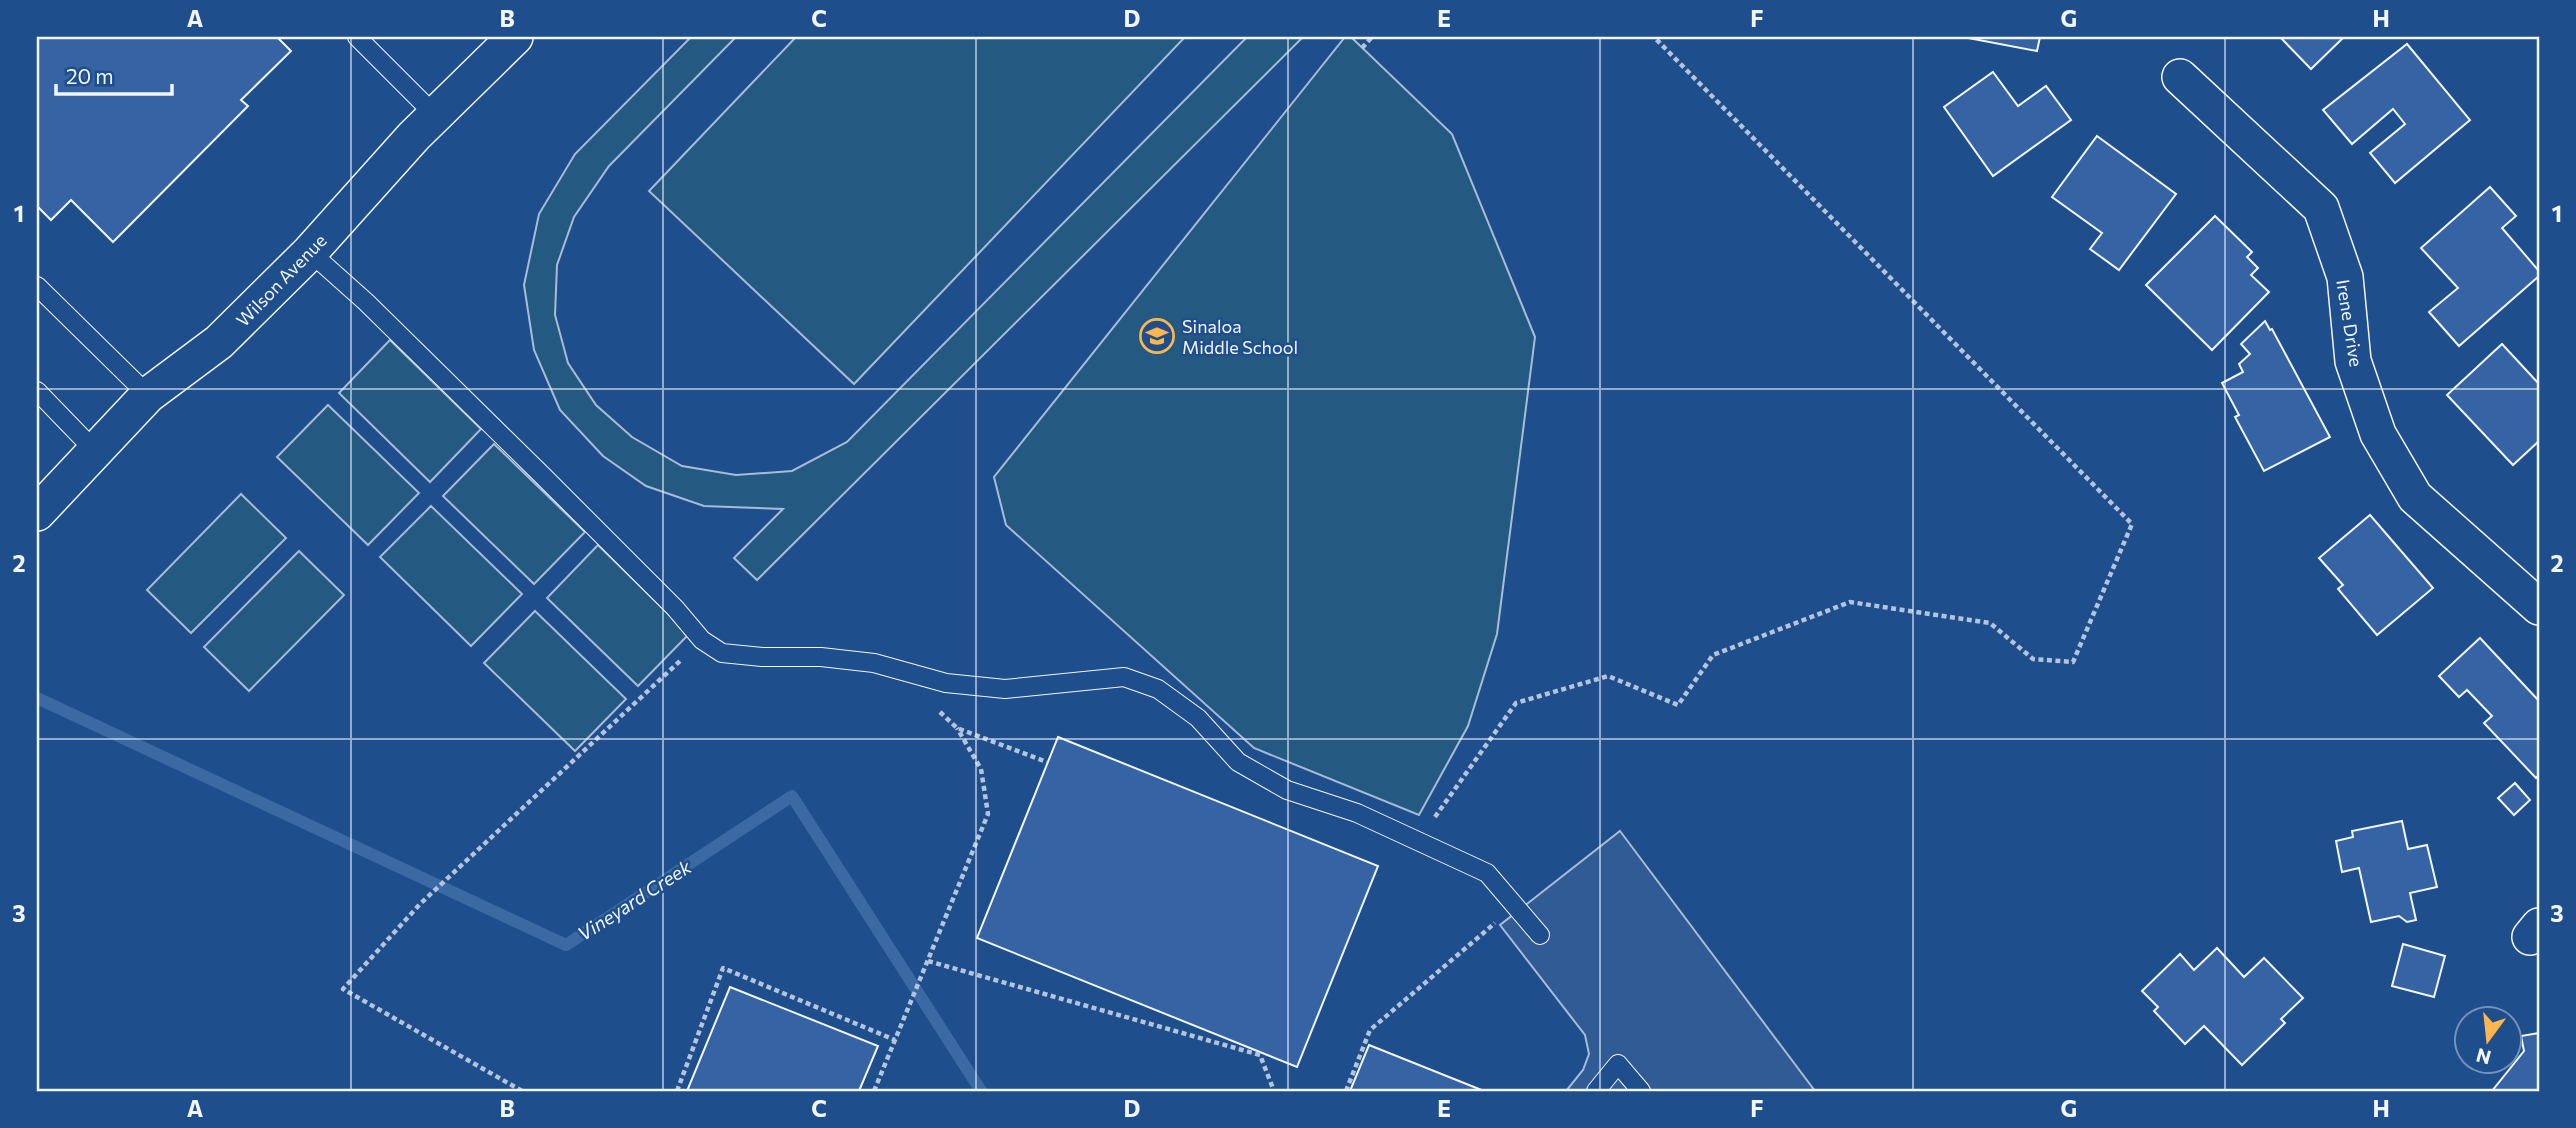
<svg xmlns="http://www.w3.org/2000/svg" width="2576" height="1128" font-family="Commissioner,sans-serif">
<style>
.green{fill:#245a82;stroke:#a8bbd7;stroke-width:2}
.parking{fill:#305b95;stroke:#a8bbd7;stroke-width:2}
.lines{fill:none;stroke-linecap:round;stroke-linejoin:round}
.stream{stroke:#3b69a3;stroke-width:12}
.building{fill:#3563a3;stroke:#f2f6ff;stroke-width:2}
.service-casing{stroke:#f2f6ff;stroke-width:20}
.minor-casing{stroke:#f2f6ff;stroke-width:38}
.path{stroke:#b3c4dc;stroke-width:4.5;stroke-dasharray:5 3.5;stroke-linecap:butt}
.service{stroke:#1f4e8c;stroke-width:18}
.minor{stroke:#1f4e8c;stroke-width:35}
.grid{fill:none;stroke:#f2f6ff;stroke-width:2;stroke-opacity:0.55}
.labels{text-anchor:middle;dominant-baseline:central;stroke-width:5;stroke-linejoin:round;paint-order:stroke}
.street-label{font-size:18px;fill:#f2f6ff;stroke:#1f4e8c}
.poi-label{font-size:18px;fill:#f2f6ff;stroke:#1f4e8c;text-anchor:start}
.water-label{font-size:19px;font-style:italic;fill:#f2f6ff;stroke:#1f4e8c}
.neatline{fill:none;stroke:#f2f6ff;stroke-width:2.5}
.grid-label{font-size:23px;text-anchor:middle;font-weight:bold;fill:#f2f6ff}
</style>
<rect width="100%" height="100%" fill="#1f4e8c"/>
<!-- green -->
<g class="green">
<path d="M691,37h45l-127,129 -35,51 -17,48 -2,50 13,48 28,42 36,32 50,29 54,9 56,-4 55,-29 400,-405h56l-546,543 -23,-22 49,-49 -79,-3 -58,-20 -43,-30 -43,-46 -26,-60 -10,-65 15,-71 36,-60z"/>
<path d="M796,37h389l-331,347 -205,-193z"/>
<path d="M1345,37h6l101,97 83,203 -38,297 -29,92 -49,89 -165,-67 -248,-223 -12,-48z"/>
<path d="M390,340l91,89 -51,53 -91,-89z"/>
<path d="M328,405l91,88 -51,52 -91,-88z"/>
<path d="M494,444l91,88 -51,52 -91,-88z"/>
<path d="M241,494l45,44 -95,95 -44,-43z"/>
<path d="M431,506l91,88 -51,52 -91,-89z"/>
<path d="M598,545l91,89 -51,52 -91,-88z"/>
<path d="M299,551l45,44 -95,96 -45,-44z"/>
<path d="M535,611l91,88 -51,52 -91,-88z"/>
</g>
<!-- parking -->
<path class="parking" d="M1620,831l195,260h-249l17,-21 6,-16 -4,-19 -85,-110z"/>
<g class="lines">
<!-- stream -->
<path class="stream" d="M37,698l529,247 226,-149 189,295"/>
</g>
<!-- building -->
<g class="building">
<path d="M37,37h240l14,14 -50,49 7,6 -135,136 -42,-42 -20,20 -14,-14z"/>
<path d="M1963,37h77l-3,14z"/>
<path d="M2280,37h64l-33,32z"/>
<path d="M2407,44l63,76 -75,63 -25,-30 35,-29 -12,-15 -41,35 -29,-34z"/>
<path d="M1993,72l25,34 28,-20 25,34 -78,56 -49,-69z"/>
<path d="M2097,136l79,58 -57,76 -29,-21 12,-16 -50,-36z"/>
<path d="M2490,187l26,29 -14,12 37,43v5l-80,70 -30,-34 29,-24 -37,-40z"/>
<path d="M2215,216l37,36 -5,5 11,11 -7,7 18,17 -57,58 -66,-65z"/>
<path d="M2265,321l5,9 2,-1 58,108 -66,34 -29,-54 4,-2 -17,-32 21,-11 -4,-8 11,-10 -9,-10z"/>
<path d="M2502,344l37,40v57l-26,24 -66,-70z"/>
<path d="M2370,515l63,73 -56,47 -39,-46 5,-4 -24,-27z"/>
<path d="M2480,638l59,63v74l-3,3 -52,-55 8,-7 -25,-26 -8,7 -20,-21z"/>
<path d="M1058,737l320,129 -81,201 -320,-129z"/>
<path d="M2515,783l15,17 -16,15 -16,-17z"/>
<path d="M2402,821l6,28 19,-4 10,42 -27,6 6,27 -9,2 -8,-6 -28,6 -12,-54 -17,4 -6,-31 17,-4 -1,-6z"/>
<path d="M2403,944l42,12 -11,41 -42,-11z"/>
<path d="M2217,948l27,29 20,-19 39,40 -22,21 4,4 -43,42 -38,-39 -19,18 -31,-33 4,-4 -16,-16 38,-37 14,16z"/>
<path d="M730,987l148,59 -19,45h-172z"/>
<path d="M2539,1033v58h-47l32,-40 -3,-15z"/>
<path d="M1369,1045l115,46h-134z"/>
</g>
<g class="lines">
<!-- service casing -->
<g class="service-casing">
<g id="service">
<path d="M357,37l78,78"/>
<path d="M310,252l56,50 176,173 133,133 27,32 20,13 40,4h59l53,6 72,20 59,6 119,-12 34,12 40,29 40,44 49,28 70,23 130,60 53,62"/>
<path d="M37,286l111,109"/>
<path d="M37,391l58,60"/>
<path d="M1596,1091l22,-27 23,27"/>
</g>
</g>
<!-- minor casing -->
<g class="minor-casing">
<g id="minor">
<path d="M2180,77l141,131 24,69 8,84 25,73 37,63 124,110"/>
<path d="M37,513l111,-118 71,-53 91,-90 104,-116 101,-99"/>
<path d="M2530,937l9,-11"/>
</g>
</g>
<!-- path -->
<g class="path">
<path d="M1362,48l10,-11"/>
<path d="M940,712l17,16 90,34"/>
<path d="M1435,817l81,-114 92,-27 70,29 35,-50 137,-53 140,21 43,36 40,3 59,-138 -478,-487"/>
<path d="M928,961l332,94 14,36"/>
<path d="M522,1091l-179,-102 77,-85 261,-244"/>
<path d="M677,1091l46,-123 172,72"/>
<path d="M874,1091l114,-277 -7,-45 -24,-41"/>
<path d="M1346,1091l24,-61 125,-107"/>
</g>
<!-- service -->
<use href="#service" class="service"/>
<!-- minor -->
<use href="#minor" class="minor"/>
</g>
<!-- grid -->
<path class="grid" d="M351,37v1054M663,37v1054M976,37v1054M1288,37v1054M1600,37v1054M1913,37v1054M2225,37v1054M37,389h2502M37,739h2502"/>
<!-- icons -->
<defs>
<g id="school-ring" transform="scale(1.75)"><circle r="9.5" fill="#1f4e8c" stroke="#ffb74d" stroke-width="1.5"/><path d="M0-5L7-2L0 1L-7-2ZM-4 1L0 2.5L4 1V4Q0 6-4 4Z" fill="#ffb74d"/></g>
</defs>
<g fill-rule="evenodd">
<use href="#school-ring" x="1157" y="336"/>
</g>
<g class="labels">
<!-- street labels -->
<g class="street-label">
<text transform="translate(281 280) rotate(-46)">Wilson Avenue</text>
<text transform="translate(2350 323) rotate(81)">Irene Drive</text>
</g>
<!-- poi labels -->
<g class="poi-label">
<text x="1182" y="326">Sinaloa<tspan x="1182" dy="21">Middle School</tspan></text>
</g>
<!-- water labels -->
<g class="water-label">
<text transform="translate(634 900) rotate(-33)">Vineyard Creek</text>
</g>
</g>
<!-- border -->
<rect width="2576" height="1128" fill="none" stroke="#1f4e8c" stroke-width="77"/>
<!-- north arrow -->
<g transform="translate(2488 1040) rotate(195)"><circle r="33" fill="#1f4e8c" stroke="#7391ba" stroke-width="2"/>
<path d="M0-5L12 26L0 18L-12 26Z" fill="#ffb74d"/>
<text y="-10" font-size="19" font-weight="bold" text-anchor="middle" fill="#f2f6ff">N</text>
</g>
<!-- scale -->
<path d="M56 84v10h116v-10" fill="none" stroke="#f2f6ff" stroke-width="3.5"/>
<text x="66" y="84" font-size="21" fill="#f2f6ff" stroke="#1f4e8c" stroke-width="5" paint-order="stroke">20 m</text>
<rect x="38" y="38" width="2500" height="1052" class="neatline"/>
<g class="grid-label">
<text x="195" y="27">A</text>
<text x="507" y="27">B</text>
<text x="819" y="27">C</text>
<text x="1132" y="27">D</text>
<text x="1444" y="27">E</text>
<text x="1757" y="27">F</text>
<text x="2069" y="27">G</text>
<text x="2381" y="27">H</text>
<text x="19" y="222">1</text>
<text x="2557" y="222">1</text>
<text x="19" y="572">2</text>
<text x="2557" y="572">2</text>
<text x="19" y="922">3</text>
<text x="2557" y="922">3</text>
<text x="195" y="1117">A</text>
<text x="507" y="1117">B</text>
<text x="819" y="1117">C</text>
<text x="1132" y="1117">D</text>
<text x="1444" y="1117">E</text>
<text x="1757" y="1117">F</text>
<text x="2069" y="1117">G</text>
<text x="2381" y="1117">H</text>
</g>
</svg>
